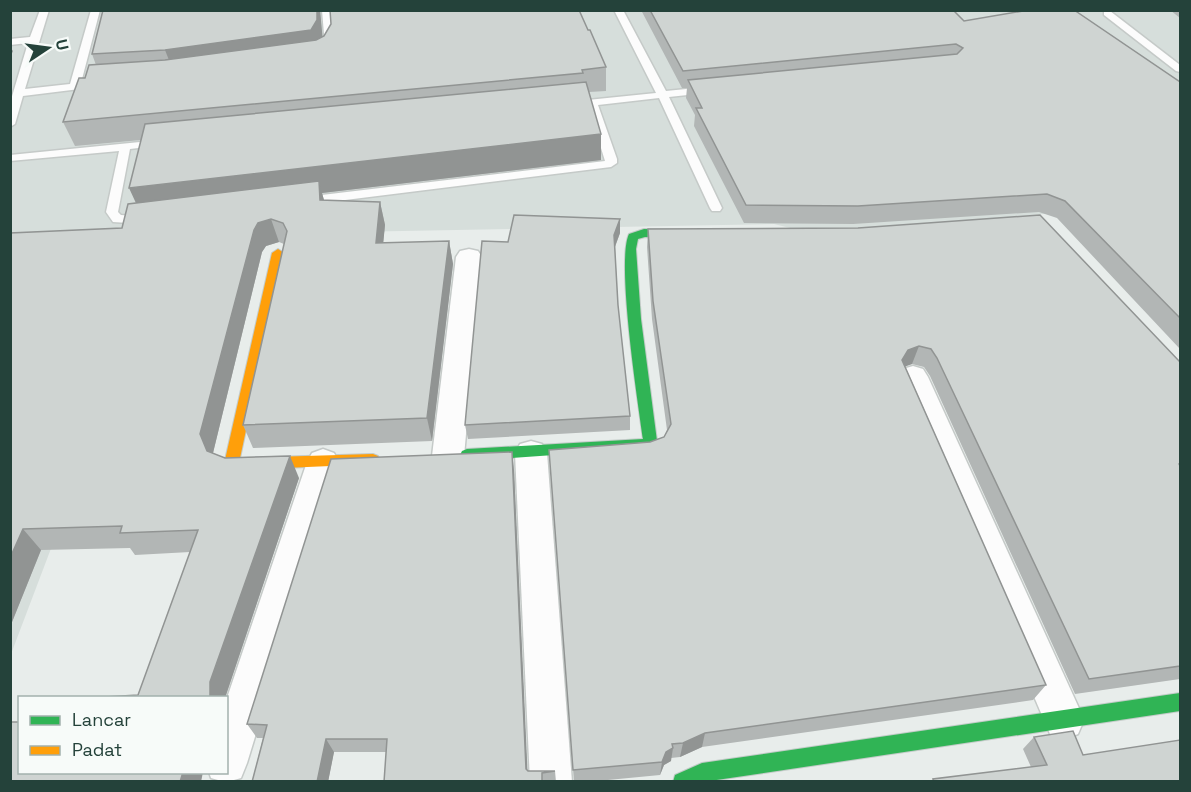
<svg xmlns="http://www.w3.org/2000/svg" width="1191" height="792" font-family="'Space Grotesk',sans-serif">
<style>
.built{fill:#d6dedb}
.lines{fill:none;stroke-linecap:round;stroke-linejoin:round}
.lane-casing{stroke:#c5cac8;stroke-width:3}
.street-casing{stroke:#c5cac8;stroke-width:3}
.fast-casing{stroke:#c3cbc8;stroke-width:2}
.slow-casing{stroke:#c3cbc8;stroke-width:2}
.lane{fill:#fcfcfc;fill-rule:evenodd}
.street{fill:#fcfcfc;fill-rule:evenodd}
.fast{fill:#30b455;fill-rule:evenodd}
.slow{fill:#ff9f0a;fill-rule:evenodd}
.wall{fill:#b2b6b5}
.shaded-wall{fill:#919493}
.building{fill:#cfd4d2;stroke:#919493;stroke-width:1.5}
</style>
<rect width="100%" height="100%" fill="#e8edeb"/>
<!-- built -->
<path class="built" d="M11,11h1169v197l-16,-13 -204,32 -134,10 -52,-13 -594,11 -111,266 -58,153z"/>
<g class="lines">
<!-- lane casing -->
<g class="lane-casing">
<g id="lane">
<path d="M40,10h9l-24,79 45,-5 21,-74h9l-19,73 15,-2 5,3 -5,3 -73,9 -8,28 -5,3v-24l18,-60 -18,2v-6l20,-2z"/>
<path d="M322,10h10l3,36 -5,3 -5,-3z"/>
<path d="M614,10h9l43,81 40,-4 5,3 -5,3 -37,4 53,111 -2,3h-8l-2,-3 -51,-110 -61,7 19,54v4l-6,4 -306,38 -6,-4 6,-4 300,-36 -17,-55 -16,1 -5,-3 1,-2 88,-9z"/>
<path d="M1104,11h6l70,54v7l-4,-1 -72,-56z"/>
<path d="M160,140l6,3 -2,2 -34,4 -12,63 3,3 27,2 2,3 -6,4 -31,-2 -7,-10 13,-61 -109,10v-6z"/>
</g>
</g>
<!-- street casing -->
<g class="street-casing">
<g id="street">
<path d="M469,249l9,2 4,6 -18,199 -5,9 -11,4 -11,-4 -5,-9 24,-199 4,-6z"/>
<path d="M913,366l10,3 5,8 150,329 6,14 -6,14 -14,6 -14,-6 -152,-357 5,-8z"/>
<path d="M531,441l11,3 5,9 25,329h-42l-15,-329 5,-9z"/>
<path d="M323,449l11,4 5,9 -92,301 -6,15c-12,4 -18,4 -30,0l-2,-6h17v-71l81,-239 5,-9z"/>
</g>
</g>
<!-- fast casing -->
<g class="fast-casing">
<g id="fast">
<path d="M644,229l49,1 6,4 -6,4 -48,-1 -7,2 -2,10 5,70 16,122 -4,7 -186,13 -5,-2 -2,-4 2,-4 5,-2 176,-10c-5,-37 -27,-178 -14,-205z"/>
<path d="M1180,693v18l-477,71h-30l2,-7 27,-12z"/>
</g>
</g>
<!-- slow casing -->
<g class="slow-casing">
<path id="slow" d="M278,249l6,4 -44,205 133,-4 5,2 2,4 -2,4 -141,6 -5,-2 -7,-8 47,-207z"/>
</g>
<!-- lane -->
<use href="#lane" class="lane"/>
<!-- street -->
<use href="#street" class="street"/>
<!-- fast -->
<use href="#fast" class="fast"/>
<!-- slow -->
<use href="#slow" class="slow"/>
</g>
<!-- wall -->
<g class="wall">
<path d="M103,10h217l2,26 266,-6 18,37v24l-17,1 12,68 -279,33 2,7 56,2 5,23 -2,18 66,-2 4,23 -21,177 -179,7 -10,-23 41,-181 -5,-2 -13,4 -4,6 -49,201 12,5 74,20 -74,220h-137l50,-3 52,-143 -55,3 -5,-7 -89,2 -31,77v-394l112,-5 14,-25 5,-63 -66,6 -12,-24 22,-44 11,-13 -4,-11z"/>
<path d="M641,10h312l11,11 216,61v267l-123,-131 -18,-6 -186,12 -109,-1 -50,-97 1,-11 -9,-17 1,-10h-5z"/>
<path d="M1130,10h19l-17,2z"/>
<path d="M1170,10h10v8z"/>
<path d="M620,219v14l-5,14 3,58 12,111v14l-162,9 -3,-14 43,-183z"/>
<path d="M648,229l532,133v317l-105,15 -145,-318 -6,-9 -12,-3 -7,2 141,319 -13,15 -331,47 -22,10 -9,1v3l-7,4 -4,10 -73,7h-13l-25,-332 101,-8 14,-5 3,-7 -15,-111 -5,-72z"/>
<path d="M514,470l13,301h28l1,11h-172l2,-30h-52l-6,30h-76l11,-44h-6l-10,-14z"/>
<path d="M1034,737l49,18 97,27h-249l2,-3 98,-12 -8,-18z"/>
</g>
<!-- shaded-wall -->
<g class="shaded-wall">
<path d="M317,10h3l3,32 -149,31 -9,-23z"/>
<path d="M10,47l3,4 -3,7z"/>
<path d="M601,134v26l-279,33 3,11 -5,-4 -179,14 -12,-26z"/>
<path d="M380,202l5,23 -4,41 -5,-23z"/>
<path d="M271,219l8,23 -13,4 -4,6 -50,205 -5,-6 -7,-17 54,-204 4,-7z"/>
<path d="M620,219v14l-6,16v-14z"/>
<path d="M449,241l4,23 -21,177 -5,-23z"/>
<path d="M919,346l-7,18 -11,4 1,-8 6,-10z"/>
<path d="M512,452l2,18 14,312 -2,-13z"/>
<path d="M290,456l9,22 -74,220h-15v-16z"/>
<path d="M23,529l18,21 -31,77v-69z"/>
<path d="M705,733l-3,14 -22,10 3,-14z"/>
<path d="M326,739l8,13 -6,30h-11z"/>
<path d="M673,748l-2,13 -7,4 -4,10 2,-13 4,-10z"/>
<path d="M183,772h20l-2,10h-21z"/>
</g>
<!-- building -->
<g class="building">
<path d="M103,10h214v10l-6,10 -146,20 -73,4z"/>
<path d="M330,10h249l9,20h2l16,37 -24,3 1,3 -520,49 16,-44h6l4,-13 76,-5 151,-20 8,-4 7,-12z"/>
<path d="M650,10h303l11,11 65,-11h45l106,72v236l-115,-117 -18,-7 -189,12 -112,-1 -50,-97h6l-14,-28 269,-26 6,-6 -7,-4 -273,27z"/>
<path d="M586,82l15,52 -472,54 16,-64z"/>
<path d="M319,181l1,19 60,2 -4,41 73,-2 -22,177 -184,7 44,-194 -4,-8 -12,-4 -13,4 -4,7 -54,204 7,17 18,7 65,-2 -80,226v16h-122l50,-3 60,-165 -78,3 2,-7 -99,3 -13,29v-325l112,-5 6,-24z"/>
<path d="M514,215l106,4 -6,16 4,70 12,111 -165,9 17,-184 26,1z"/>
<path d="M1040,215l140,147v101l-1,1 1,2v200l-91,13 -152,-321 -6,-9 -12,-3 -11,4 -6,10 144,325 -341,48 -22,10 -11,1 1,4 -7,4 -4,10 -89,8 -24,-320 101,-8 14,-5 7,-13 -18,-123 -5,-72 210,-1z"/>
<path d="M512,452l14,317 2,2h27l-13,2v9h-158l3,-43h-61l-9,43h-65l15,-57 -20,-1 84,-265z"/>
<path d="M10,722h10v50h163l-3,10h-170z"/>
<path d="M1073,731l10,24 97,-15v42h-246l-1,-3 114,-14 -13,-28z"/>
</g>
<!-- border -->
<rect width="1191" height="792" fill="none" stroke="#24423a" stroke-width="24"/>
<!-- legend -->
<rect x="18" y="696" width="210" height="78" fill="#f7fbf9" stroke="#a3b1ad" stroke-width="1.5"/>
<rect x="30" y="716" width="30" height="9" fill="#30b455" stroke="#a3b1ad" stroke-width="1.5"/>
<text x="72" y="726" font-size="18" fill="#24423a">Lancar</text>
<rect x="30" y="746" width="30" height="9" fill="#ff9f0a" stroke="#a3b1ad" stroke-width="1.5"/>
<text x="72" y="756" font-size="18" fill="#24423a">Padat</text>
<!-- north arrow -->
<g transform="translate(48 48) rotate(77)" stroke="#f7fbf9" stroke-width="4.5" paint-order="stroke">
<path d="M0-4.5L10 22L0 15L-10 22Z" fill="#24423a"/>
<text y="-9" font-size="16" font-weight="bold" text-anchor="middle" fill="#24423a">U</text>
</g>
</svg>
